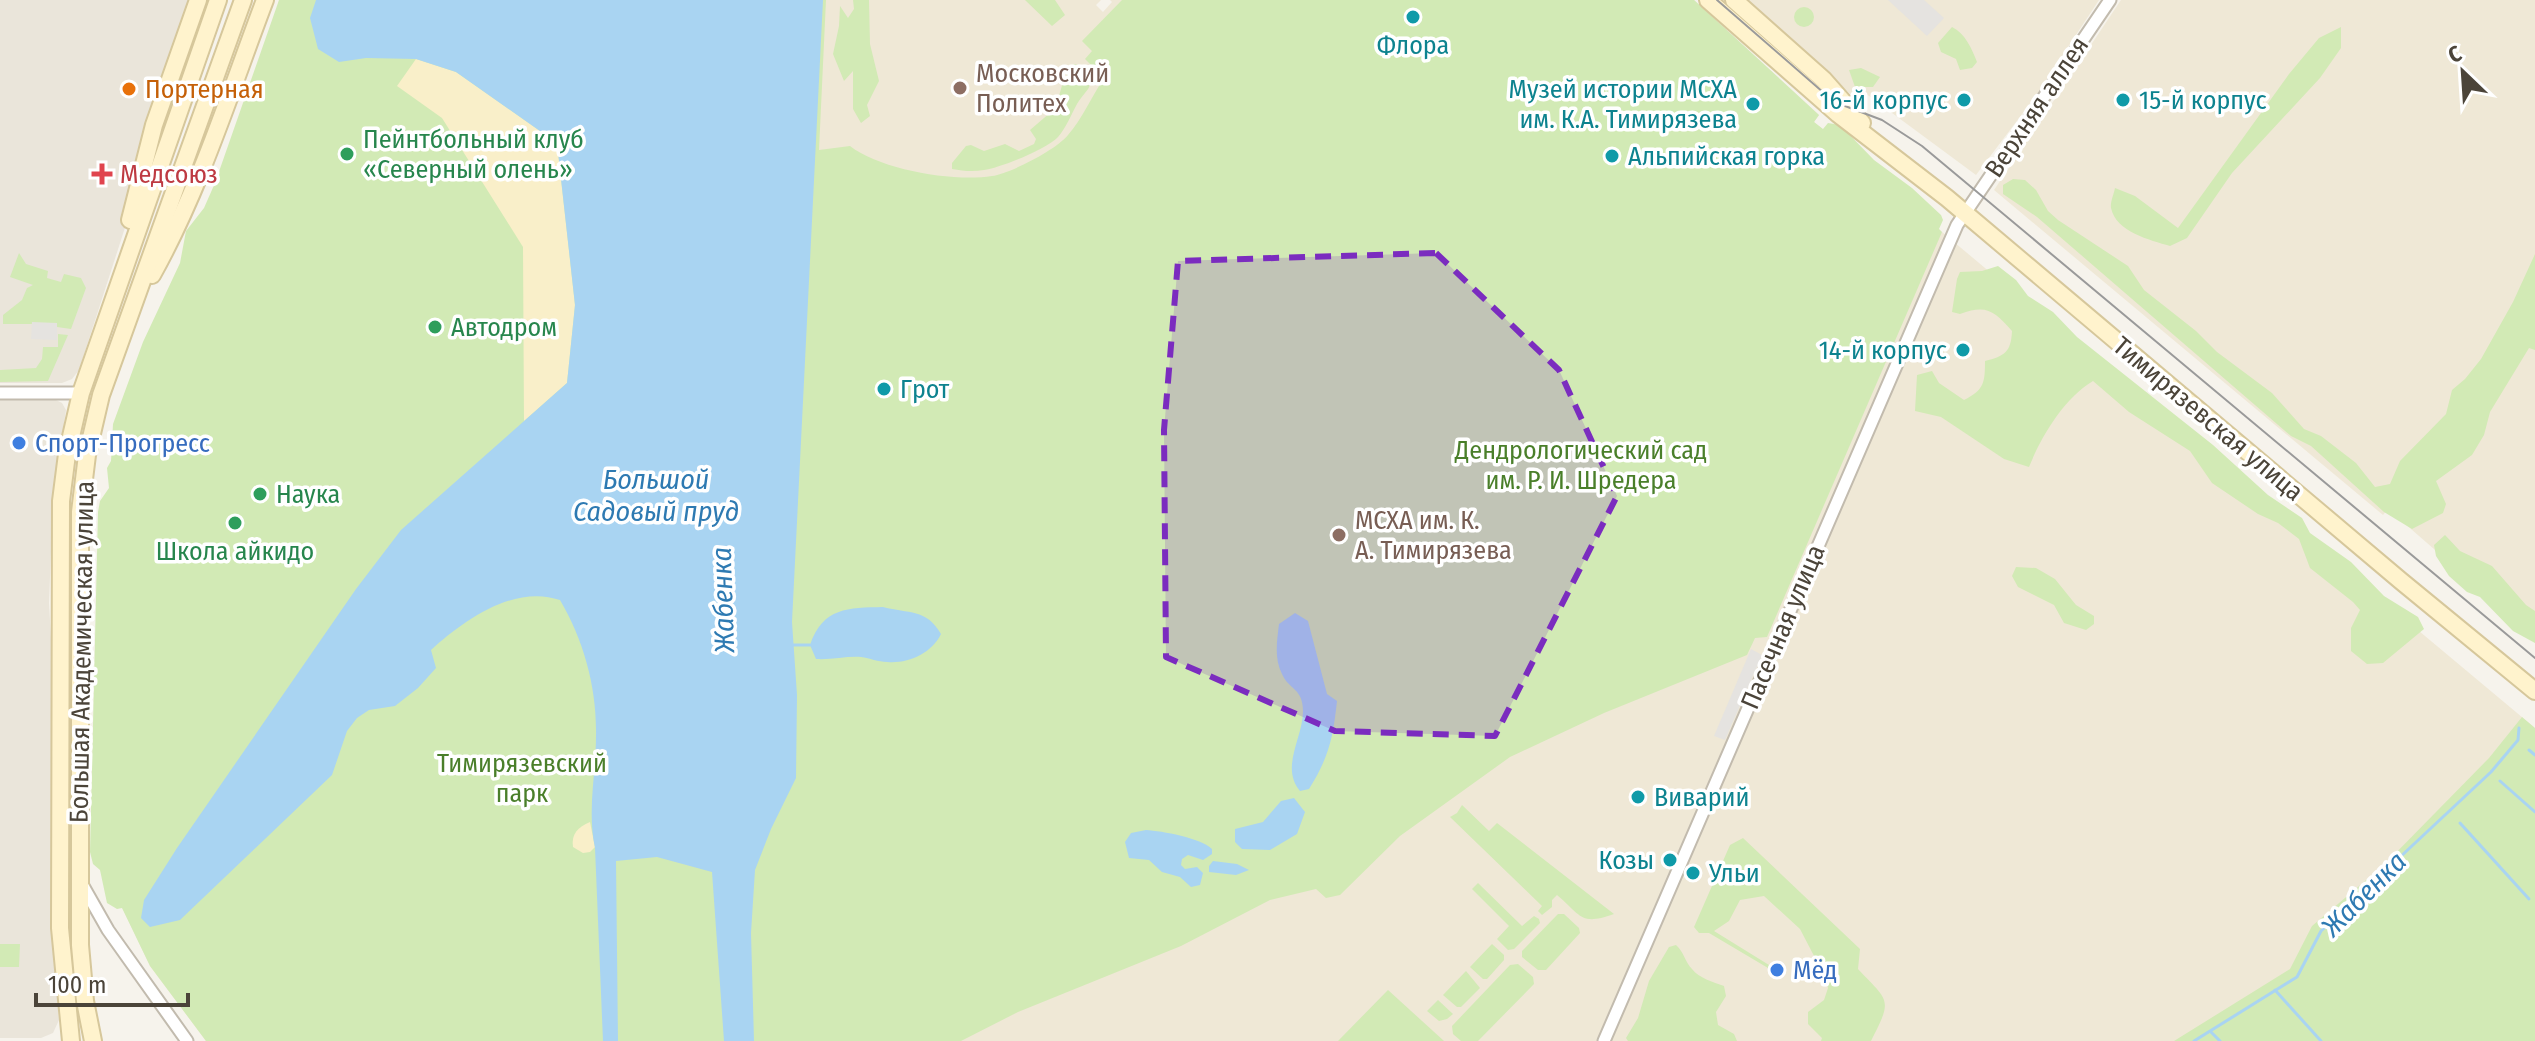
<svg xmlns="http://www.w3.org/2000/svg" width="2535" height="1041" font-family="'Fira Sans Condensed',sans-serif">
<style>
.residential{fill:#eae5da}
.education{fill:#efe8d6}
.green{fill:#d2eab5}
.sand{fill:#f9efc9}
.parking{fill:#e5e3e0}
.water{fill:#a9d4f2}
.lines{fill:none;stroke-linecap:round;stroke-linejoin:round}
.stream{stroke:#a9d4f2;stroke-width:3}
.minor-casing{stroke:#c2bbae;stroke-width:15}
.secondary-casing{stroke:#d6c79b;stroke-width:20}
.minor{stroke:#fff;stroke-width:11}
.secondary{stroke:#fff3cd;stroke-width:16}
.tram{stroke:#9a9a9a;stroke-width:2}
.marked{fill:#7b2cbf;fill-opacity:0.2;stroke:#7b2cbf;stroke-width:6;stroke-dasharray:16 10;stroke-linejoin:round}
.culture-dot{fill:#0f9aa8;stroke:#fff;stroke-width:3}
.education-dot{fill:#8d6e63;stroke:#fff;stroke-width:3}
.food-dot{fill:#e8710a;stroke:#fff;stroke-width:3}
.leisure-dot{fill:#2e9e5b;stroke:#fff;stroke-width:3}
.health-dot{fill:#e0444e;stroke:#fff;stroke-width:3}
.shop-dot{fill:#3f7fe0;stroke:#fff;stroke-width:3}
.labels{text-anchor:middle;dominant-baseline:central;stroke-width:7;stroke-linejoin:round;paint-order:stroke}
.culture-label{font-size:26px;fill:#0d838f;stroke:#fff;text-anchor:start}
.education-label{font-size:26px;fill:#785e54;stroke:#fff;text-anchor:start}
.food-label{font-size:26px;fill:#c56008;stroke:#fff;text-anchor:start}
.street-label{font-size:26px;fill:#4b4439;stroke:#fff}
.leisure-label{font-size:26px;fill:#27864d;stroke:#fff;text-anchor:start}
.health-label{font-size:26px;fill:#be3a42;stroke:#fff;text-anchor:start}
.shop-label{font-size:26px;fill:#366cbe;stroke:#fff;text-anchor:start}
.park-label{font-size:26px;fill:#4a7f2a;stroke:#fff}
.water-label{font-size:28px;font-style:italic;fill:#2e7ab2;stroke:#fff}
</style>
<rect width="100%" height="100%" fill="#f6f3ec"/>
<!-- residential -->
<g class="residential">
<path d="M0,0h192l-60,206 -53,164 -7,9 -10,4h-62z"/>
<path d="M0,399h54l8,4 4,7 -13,90 -4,103 5,87 -3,241 8,89 -6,13 -12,5h-41z"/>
</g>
<!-- education -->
<g class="education">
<path d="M279,0h822l-5,5 7,7 9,-10 -2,-2h584l125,115 -5,7 128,110 593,496v313h-2329l-56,-75 -29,-61z"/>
<path d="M1747,0h352l-64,97 -59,78 -111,-82 -7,8z"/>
<path d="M2121,0h414v637l-147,-128 -5,6 -389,-325z"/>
</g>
<!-- green -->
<g class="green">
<path d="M279,0h547l-7,150 31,-4c31,24 103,36 142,30 19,-3 64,-26 76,-41 14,-16 24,-39 36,-57l-19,-19 7,-8 -10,-10 40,-41h572l125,115 -5,7 9,7 5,-6 12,2 34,35 38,28 29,27 2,5 -4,9 3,3 -175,405 -12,1 -8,17 -143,58 -94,44 -110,79 -60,59 -14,3 -10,-9 -46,11 -89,46 -163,66 -57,29h-755l-56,-75 -28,-58 -5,1 -10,-6 -7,-33 -7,-6 -3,-12 8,-340 2,-11 9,-13 -2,-20 4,-7 2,-37 30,-82 37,-79 6,-32 18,-23 11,-25z"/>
<path d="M853,0h16l1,44 9,37 -12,24 3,11 -9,7 -8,-14v-38l-9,10 -11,-27 6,-28 1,-20 8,12 6,-9z"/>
<path d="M1025,0h30l10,15 -13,11z"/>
<circle cx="1804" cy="17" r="10"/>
<path d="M1952,27c13,6 20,22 25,35l-5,6 -12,2 -4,-11 -15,-7 -3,-9z"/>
<path d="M2341,27v21l-21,30 -88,95 -45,65 -17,8c-20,-6 -54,-14 -59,-38 -1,-6 3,-14 4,-20l20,8 43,32 111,-154 30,-36z"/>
<path d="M1074,64l10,3c12,22 4,19 -7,37 -6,11 -11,24 -19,33 -11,12 -58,31 -74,33 -11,2 -21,1 -32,-1v-6l14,-17 5,-1 13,6 21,-7 14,7 15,-7 2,-5 -6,-9 21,-18 6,-9 6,-21z"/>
<path d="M1861,68l19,9 -7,10h-18l-6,-17z"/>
<path d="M2013,179l12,1 11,10 12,21 10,9 70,46 16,24 52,41 21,21 55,41 32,36 17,7 35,27 19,24 15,-3 10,-23 46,-47 6,-24 13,-11 16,-20 32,-57 22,-48v96l-6,-2 -39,64 -6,23 -12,20 -36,26 10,23 -3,9 -31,16 -28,-17 -73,-66 -20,-10 -254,-219 -34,-23v-9z"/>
<path d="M19,253l7,11 22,7 -1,7 14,4 3,-8 17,4 5,10 -15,41 -14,-2v-3h-54v-9l19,-15 5,-12 6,-3 -23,-8z"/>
<path d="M1998,266l18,14 12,16 25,16 24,25 136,108 55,50 34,23 8,15 41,29 33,34 34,21 6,12 -41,34 -16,1 -16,-13v-23l9,-18 -7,-8 -43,-34 -11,-29 -21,-16 -20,-9 -46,-31 -22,-32 -61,-39 -36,-31c-29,17 -52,56 -64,86l-25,-8 -63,-42 -26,-6 2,-36 15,-4 7,12 25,17c20,-10 21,-17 21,-39 20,-5 26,-9 27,-30 -18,-20 -25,-27 -52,-17l-8,-2 5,-33 3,-7 22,-1z"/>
<path d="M58,334l10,1 -20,46 -48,1v-12l36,-2 6,-9 1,-12h15z"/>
<path d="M2445,535l15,16 32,15 34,39 9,6v32l-22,-12 -33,-34 -13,-5 -18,-16 -13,-20 -2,-11z"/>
<path d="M2016,567l20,1 19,11 21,26 18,11v8l-8,6 -22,-7 -10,-18 -36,-18 -6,-11z"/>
<path d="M2522,717l13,11v313h-361l116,-72 22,-43 73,-62 104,-106z"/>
<path d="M1462,805l27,26 8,-8 117,91c-34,12 -32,2 -57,-19l-5,5v7l-10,8 -4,-4 4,-5 -92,-89 7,-4z"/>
<path d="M1743,838l117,111 -2,20c31,33 35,29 13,72h-50l1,-3 -14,-14v-12l16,-12 4,-12 -3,-11 -25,-48 -36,-33 -24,4 -11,21 -15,10 55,34 -1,3 -59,-35h-10l-5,-6 36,-82z"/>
<path d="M1478,883l44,43 12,-10 5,3 1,4 -26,26 -6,1 -11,-11 12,-13 -37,-37z"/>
<path d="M1558,914h6l15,14 1,5 -34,37h-8l-16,-13v-6z"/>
<path d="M0,944h20l-1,23h-19z"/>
<path d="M1492,944l12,11v5l-17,19h-4l-13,-12z"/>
<path d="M1676,945c8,7 9,17 16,24 7,9 21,13 32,17l2,10 -10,16 2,13 16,9 3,7h-109l-2,-3 12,-20 11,-37 20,-34z"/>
<path d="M1518,964l15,13 1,7 -56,57h-17l-8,-7 -1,-8 58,-61z"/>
<path d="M1466,971l14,17 -19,19h-4l-14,-12z"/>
<path d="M1388,990l56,51h-106z"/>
<path d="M1438,1000l15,14 -6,5 -8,2 -12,-10z"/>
</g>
<!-- sand -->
<g class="sand">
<path d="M416,59l40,13 101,71 18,162 -8,78 -43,38 -1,-174 -81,-129 -45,-32z"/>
<path d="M590,822l5,25 -5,5 -7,1 -10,-6c-2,-13 5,-20 17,-25z"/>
</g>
<!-- parking -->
<g class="parking">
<path d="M1888,0h36l20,18 -17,18z"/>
<path d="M32,322l25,1v17l-26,-1z"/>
<path d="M1751,649l11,6 -37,85 -11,-4z"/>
</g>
<!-- water -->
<g class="water">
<path d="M316,0h507l-31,622 5,73 -1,83 -25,51 -16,41 -4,63 3,108h-30l-12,-169 -55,-15 -41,4 2,180h-15l-8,-193c-8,-39 1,-73 1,-112 1,-48 -12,-95 -36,-136 -46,-16 -97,21 -129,50l5,18 -18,20 -23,18 -26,4 -12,8 -10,13 -15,44 -152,145 -30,7 -9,-9 3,-18 33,-52 179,-259 45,-59 166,-147 8,-78 -18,-162 -101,-71 -40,-13 -50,-1 -27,4 -21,-13 -8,-31z"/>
<path d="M883,607c26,7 43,1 58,27 -9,19 -33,30 -54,28 -9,0 -17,-4 -26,-5 -14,-1 -30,3 -45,2l-6,-14c13,-38 38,-37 73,-38z"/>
<path d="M1295,613l13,8 19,73 10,7c-4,37 -8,56 -28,88l-9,2c-20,-24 3,-53 3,-80 0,-23 -14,-21 -21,-37 -8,-16 -5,-33 -3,-50z"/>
<path d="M1294,798l11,14 -8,22 -27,16 -28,-1 -7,-7v-13l28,-7 18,-21z"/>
<path d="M1146,830c16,1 55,8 66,19v5l-9,6 -15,-5 -6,4 -1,6 4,4 12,-2 6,6 -3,12 -9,2 -11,-10 -18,-5 -13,-12 -20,-2 -4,-16 6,-9z"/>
<path d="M1213,861l24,3 12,6 -13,5 -27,-3v-6z"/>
</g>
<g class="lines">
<!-- stream -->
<g class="stream">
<path d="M793,645h17"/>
<path d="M2529,750l6,5"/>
<path d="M2500,781l35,31"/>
<path d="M2460,823l69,76"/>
<path d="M2275,990l46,51"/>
<path d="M2211,1032l9,9"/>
<path d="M2194,1041l103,-64 24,-46 170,-159 27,-32 1,-12"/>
</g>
<!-- minor casing -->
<g class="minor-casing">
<g id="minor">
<path d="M0,393h81"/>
<path d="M83,886l25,44 79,111"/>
<path d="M1604,1041l353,-816 153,-225"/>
</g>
</g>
<!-- secondary casing -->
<g class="secondary-casing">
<g id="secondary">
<path d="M1708,0l130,114 109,84 454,383 134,110"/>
<path d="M1734,0l90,80 38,43"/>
<path d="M130,220l24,-95 44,-125"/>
<path d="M152,275c48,-86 78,-183 113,-275"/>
<path d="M71,1041l-11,-113 1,-427 6,-47 14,-61 137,-393"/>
<path d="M93,1041l-8,-40 -5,-56v-433l7,-57 14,-60 142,-395"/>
</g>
</g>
<!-- minor -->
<use href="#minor" class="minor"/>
<!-- secondary -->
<use href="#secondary" class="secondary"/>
<!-- tram -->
<path class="tram" d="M1717,0l107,93 21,13 37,14 40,26 613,512"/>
</g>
<!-- marked area -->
<path class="marked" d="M1436,253l123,117 58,126 -122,240 -160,-5 -169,-74 -2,-227 14,-169z"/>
<!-- markers -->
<g class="culture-dot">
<circle cx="1413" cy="17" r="8"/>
<circle cx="1964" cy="100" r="8"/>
<circle cx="2123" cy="100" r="8"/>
<circle cx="1753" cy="104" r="8"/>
<circle cx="1612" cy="156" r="8"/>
<circle cx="1963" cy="350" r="8"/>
<circle cx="884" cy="389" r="8"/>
<circle cx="1638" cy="797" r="8"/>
<circle cx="1670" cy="860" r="8"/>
<circle cx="1693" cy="873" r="8"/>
</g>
<g class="education-dot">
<circle cx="960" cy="88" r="8"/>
<circle cx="1339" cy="535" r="8"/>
</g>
<circle class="food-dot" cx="129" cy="89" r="8"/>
<g class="leisure-dot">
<circle cx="347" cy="154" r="8"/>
<circle cx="435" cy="327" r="8"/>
<circle cx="260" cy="494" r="8"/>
<circle cx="235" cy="523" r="8"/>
</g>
<path class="health-dot" d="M98 162h8v8h8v8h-8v8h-8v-8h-8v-8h8z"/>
<g class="shop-dot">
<circle cx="19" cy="443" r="8"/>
<circle cx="1777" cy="970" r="8"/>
</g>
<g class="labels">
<!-- culture labels -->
<g class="culture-label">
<text x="1413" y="45" text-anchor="middle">Флора</text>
<text x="1737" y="89" text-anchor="end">Музей истории МСХА<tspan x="1737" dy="30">им. К.А. Тимирязева</tspan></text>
<text x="1948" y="100" text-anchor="end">16-й корпус</text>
<text x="2139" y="100">15-й корпус</text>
<text x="1628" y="156">Альпийская горка</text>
<text x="1947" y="350" text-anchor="end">14-й корпус</text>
<text x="900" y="389">Грот</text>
<text x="1654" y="797">Виварий</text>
<text x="1654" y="860" text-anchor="end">Козы</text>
<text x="1709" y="873">Ульи</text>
</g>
<!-- education labels -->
<g class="education-label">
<text x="976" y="73">Московский<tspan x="976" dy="30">Политех</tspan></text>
<text x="1355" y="520">МСХА им. К.<tspan x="1355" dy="30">А. Тимирязева</tspan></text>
</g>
<!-- food labels -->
<g class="food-label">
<text x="145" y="89">Портерная</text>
</g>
<!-- street labels -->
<g class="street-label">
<text transform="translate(2037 107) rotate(-56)">Верхняя аллея</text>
<text transform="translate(2208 419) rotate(40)">Тимирязевская улица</text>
<text transform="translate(1783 627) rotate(-67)">Пасечная улица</text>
<text transform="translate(82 652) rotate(-89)">Большая Академическая улица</text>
</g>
<!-- leisure labels -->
<g class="leisure-label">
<text x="363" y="139">Пейнтбольный клуб<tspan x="363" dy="30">«Северный олень»</tspan></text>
<text x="451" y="327">Автодром</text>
<text x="276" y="494">Наука</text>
<text x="235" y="551" text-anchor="middle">Школа айкидо</text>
</g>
<!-- health labels -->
<g class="health-label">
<text x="120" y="174">Медсоюз</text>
</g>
<!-- shop labels -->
<g class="shop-label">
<text x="35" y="443">Спорт-Прогресс</text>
<text x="1793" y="970">Мёд</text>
</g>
<!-- park labels -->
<g class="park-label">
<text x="1581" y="450">Дендрологический сад<tspan x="1581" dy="30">им. Р. И. Шредера</tspan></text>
<text x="522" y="763">Тимирязевский<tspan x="522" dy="30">парк</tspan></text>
</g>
<!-- water labels -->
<g class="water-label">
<text x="656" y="479">Большой<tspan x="656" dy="32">Садовый пруд</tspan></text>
<text transform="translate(723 600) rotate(-92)">Жабенка</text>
<text transform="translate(2364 894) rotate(-45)">Жабенка</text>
</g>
</g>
<!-- north arrow -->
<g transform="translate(2463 72) rotate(335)" stroke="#ffffff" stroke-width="6" paint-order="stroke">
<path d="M0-6L14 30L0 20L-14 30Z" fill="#4b4439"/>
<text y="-12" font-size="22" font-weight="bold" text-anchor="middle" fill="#4b4439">С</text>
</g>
<!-- scale -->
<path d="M36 993v12h152v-12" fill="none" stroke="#4b4439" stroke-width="4"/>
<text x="48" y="993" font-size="24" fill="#4b4439" stroke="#ffffff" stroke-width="6" paint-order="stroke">100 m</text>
</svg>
